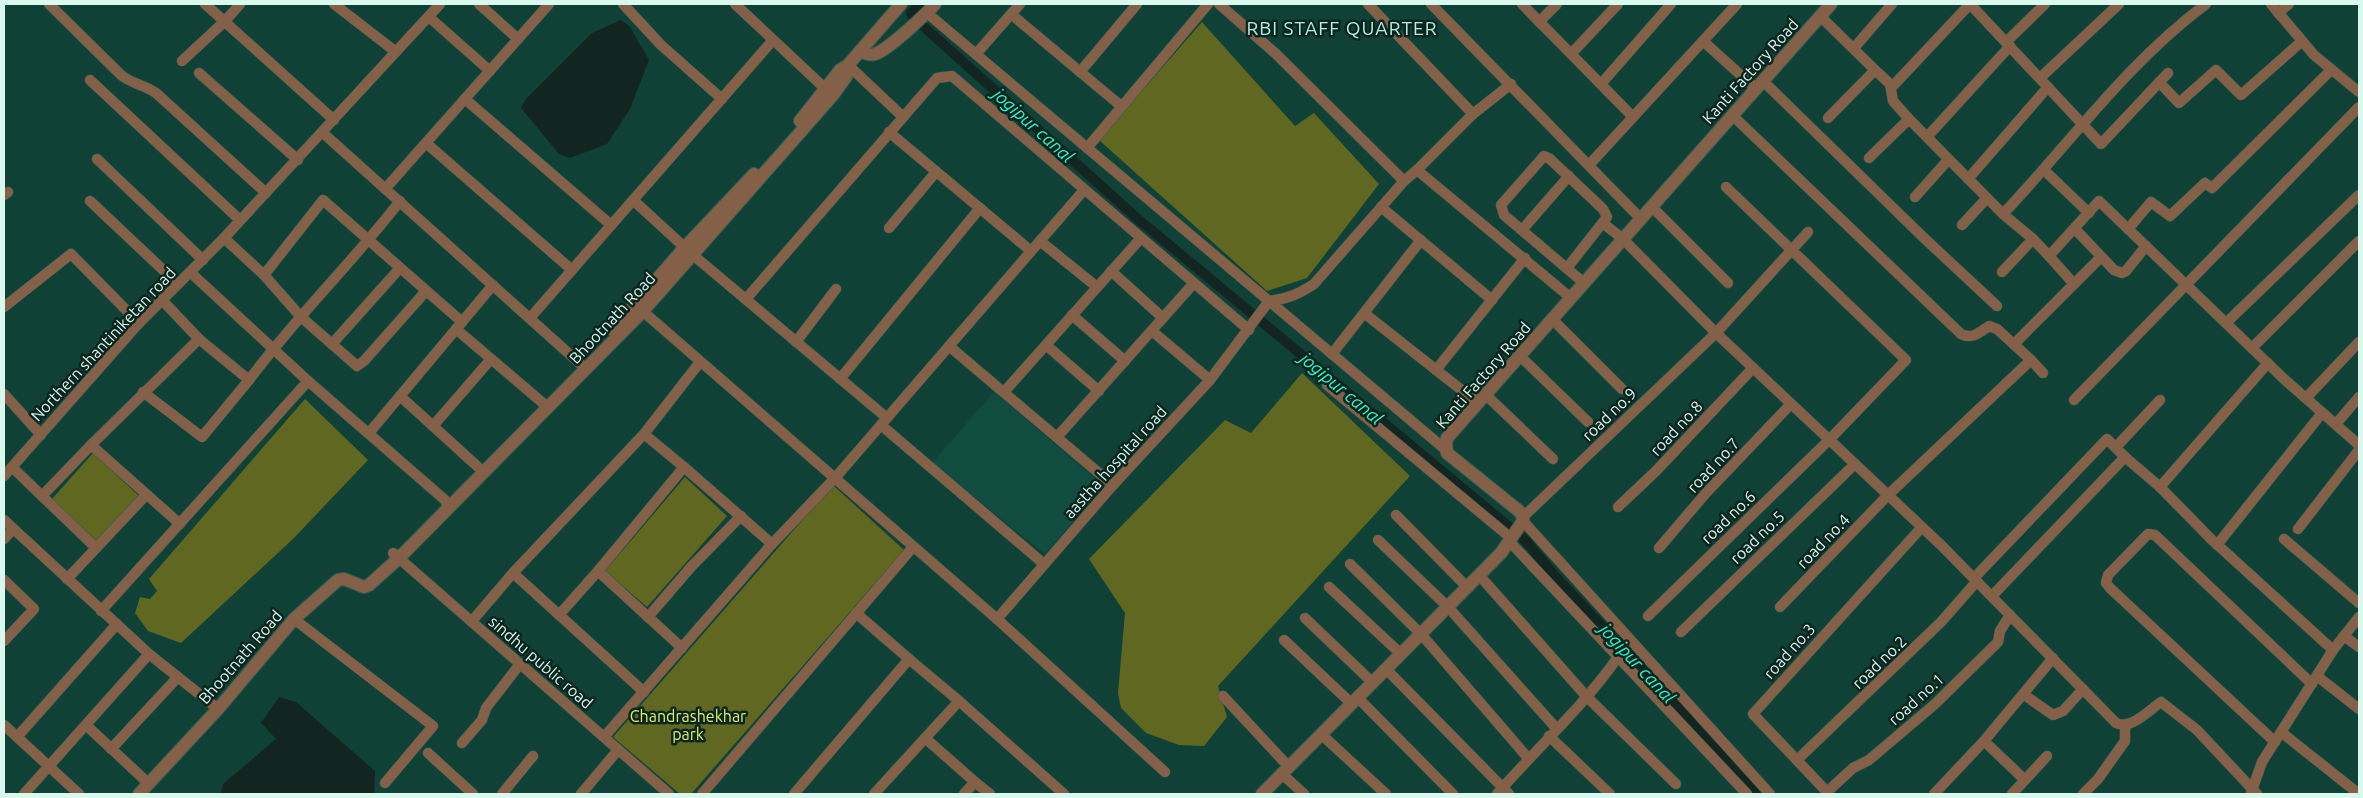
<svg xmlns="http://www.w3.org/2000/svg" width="2363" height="798" font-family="Ubuntu,sans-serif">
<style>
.built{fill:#104c40}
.green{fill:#5f6720}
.water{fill:#132520}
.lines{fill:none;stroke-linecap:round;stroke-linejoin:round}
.canal{stroke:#132520;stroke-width:10}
.minor-casing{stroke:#305e53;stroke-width:11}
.tertiary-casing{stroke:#305e53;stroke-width:14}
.minor{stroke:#846048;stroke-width:10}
.tertiary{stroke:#846048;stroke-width:12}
.labels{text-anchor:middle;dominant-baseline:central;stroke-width:5;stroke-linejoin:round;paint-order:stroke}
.street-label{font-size:16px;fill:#d9f8ee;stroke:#0a251e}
.park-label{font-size:16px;fill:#e0ef67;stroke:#0a251e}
.water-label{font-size:18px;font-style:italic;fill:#28f9d1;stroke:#0a251e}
.quarter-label{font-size:19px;letter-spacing:1px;fill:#b0f0dd;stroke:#0a251e}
</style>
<rect width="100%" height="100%" fill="#104136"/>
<!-- built -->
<path class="built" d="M994,392l110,94 -59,68 -113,-91z"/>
<!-- green -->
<g class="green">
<path d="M1202,22l93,104 19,-13 65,71 -72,94 -40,13 -168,-151z"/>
<path d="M1302,373l108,103 -192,210 9,31 -23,29 -25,-1 -33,-12 -25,-25 -3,-15 7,-80 -36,-54 136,-139 26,13z"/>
<path d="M305,399l63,61 -74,78 -113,105 -33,-12 -13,-18 5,-16 10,2 7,-8 -8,-12z"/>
<path d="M93,453l46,43 -44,46 -43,-43z"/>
<path d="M685,477l42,39 -80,91 -42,-36z"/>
<path d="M833,485l71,65 -213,244h-11l-67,-57z"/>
</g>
<!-- water -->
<g class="water">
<path d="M621,20l9,7 19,33 -19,49 -23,35 -37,14 -11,-4 -38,-46 5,-9 66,-66z"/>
<path d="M279,697l17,5 79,69 -1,23h-153l2,-10 53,-45 -15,-16z"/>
</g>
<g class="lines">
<!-- canal -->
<path class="canal" d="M920,4l-9,9 2,4 225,202 387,321 30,36 204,218"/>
<!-- minor casing -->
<g class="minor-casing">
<g id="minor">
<path d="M49,4l72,71c11,9 24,10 35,18l110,100"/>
<path d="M205,4l129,116"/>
<path d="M334,4l62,48"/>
<path d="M440,4l-216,234 40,37 59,-75 139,122"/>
<path d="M479,4l39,35"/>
<path d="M623,4l38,41 61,54"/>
<path d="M735,4l96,90"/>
<path d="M1219,4l56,49 129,128"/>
<path d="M1368,4l105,110"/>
<path d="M1431,4l210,215"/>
<path d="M1522,4l111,113"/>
<path d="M1970,4l131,140 67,-71"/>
<path d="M2271,4l43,51 45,37"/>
<path d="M927,13l519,437"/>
<path d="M2278,13l11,-9"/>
<path d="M1011,14l110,92"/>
<path d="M1820,16l55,54 -47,48"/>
<path d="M429,17l61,54"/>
<path d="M1539,22l18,-18"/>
<path d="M1703,41l53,48"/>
<path d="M2006,42l39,-38"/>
<path d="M1854,48l38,-44"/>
<path d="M976,54l44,-50"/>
<path d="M1571,54l47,-50"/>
<path d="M182,61l43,-40 15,-17"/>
<path d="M848,65l54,51"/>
<path d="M1875,70l15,14 3,17 16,18 94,95 30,25 -31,33"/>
<path d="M1080,72l57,-68"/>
<path d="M199,73l99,87"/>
<path d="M2040,78l79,-74"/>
<path d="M90,80l150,140"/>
<path d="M1763,81l161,157 73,68"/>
<path d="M2159,82l20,21 37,-33 25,25 60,-53"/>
<path d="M1601,84l70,-80"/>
<path d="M1891,88l79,-84"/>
<path d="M465,99l146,126"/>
<path d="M1732,115l229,219c11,6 19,-2 28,-8l8,3 34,31"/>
<path d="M889,132l142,119"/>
<path d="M323,133l263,236"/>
<path d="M1927,137l83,-91"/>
<path d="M426,143l146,127"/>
<path d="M1087,148l121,-144"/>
<path d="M1869,158l40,-39"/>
<path d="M97,159l106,101"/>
<path d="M1589,165l148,-161"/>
<path d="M1417,170l56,-56 38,-30"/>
<path d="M2044,170l45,43"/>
<path d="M1968,179l80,-92"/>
<path d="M385,189l164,-185"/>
<path d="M4,195l4,-3"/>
<path d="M1915,197l33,-37"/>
<path d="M633,200l60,55 194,163"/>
<path d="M90,201l88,83"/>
<path d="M1381,207l111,93"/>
<path d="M1652,207l76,76"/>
<path d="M2003,214c67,-71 124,-151 203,-210"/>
<path d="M1604,224l19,15 93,94 225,212 175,178c15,7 32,-12 45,-21l36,28 60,64"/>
<path d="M1962,225l25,-27"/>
<path d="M889,228l47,-56"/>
<path d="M2075,229l39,41 8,3 4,-2 20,-25"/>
<path d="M2128,229l23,-27 19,14 35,-33 7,5 119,-118"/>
<path d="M1522,230l47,-54"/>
<path d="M2033,239l16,17"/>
<path d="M1040,241l57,46"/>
<path d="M1567,268l40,-51 -4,-8 -53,-50 -6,-3 -43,49 3,10 80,68"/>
<path d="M1111,271l52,47"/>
<path d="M190,272l34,-34"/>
<path d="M264,275l37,42 56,49 7,-5 62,-70"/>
<path d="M2074,284l27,-27"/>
<path d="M746,299l191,-221 15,-2 297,254"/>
<path d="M162,300l37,39"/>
<path d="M4,307l67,-53 68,69"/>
<path d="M639,308l358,311 168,153"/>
<path d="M1364,313l114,90"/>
<path d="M1072,315l53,46"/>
<path d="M530,318l243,-278"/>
<path d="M1552,319l70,70"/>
<path d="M2226,323l133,-128"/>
<path d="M456,329l88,75"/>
<path d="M1152,331l58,49"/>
<path d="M796,342l40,-53"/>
<path d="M332,344l68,-76"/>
<path d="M2014,344l60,-60 -25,-28 50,-55 185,178 75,66"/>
<path d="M1046,345l53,46"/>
<path d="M949,346l164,139"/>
<path d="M2252,348l107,-107"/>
<path d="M1332,354l89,-114"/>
<path d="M1520,356l68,66"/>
<path d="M2268,363l-108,124 51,52 122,111"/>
<path d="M1436,370l89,-112"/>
<path d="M840,379l140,-171"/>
<path d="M1327,385l185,154"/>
<path d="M143,392l59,45 47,-57"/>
<path d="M1004,392l137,-154"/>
<path d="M4,394l37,41"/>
<path d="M1486,395l67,64"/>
<path d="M400,396l78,71"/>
<path d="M2306,398l53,-56"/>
<path d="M2074,400l285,-293"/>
<path d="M2336,424l23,-27"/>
<path d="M881,425l163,139"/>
<path d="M433,426l58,-67"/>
<path d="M369,433l124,-148"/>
<path d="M644,434l40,33"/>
<path d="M1057,437l137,-154"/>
<path d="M2116,447l44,-47"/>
<path d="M12,467l84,81"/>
<path d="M4,476l135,-153 51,-51 118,109 137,119 3,7"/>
<path d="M42,496l49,-51"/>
<path d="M1618,507l38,-36 97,-103"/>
<path d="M1396,515l71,72"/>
<path d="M1523,517l193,-184 92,-101"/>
<path d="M4,520l145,134 69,55"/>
<path d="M1523,521l247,273"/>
<path d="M180,524l-89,-79 108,-106 50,41c47,-63 103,-117 151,-179"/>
<path d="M2298,529l61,-79"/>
<path d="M4,539l9,-10"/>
<path d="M2284,539l75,64"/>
<path d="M1378,540l70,67 108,121"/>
<path d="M1510,542l237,252"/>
<path d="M2217,545l105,-132"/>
<path d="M1659,548l47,-55 85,-89"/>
<path d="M393,553l276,241"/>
<path d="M1350,564l71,70 107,124"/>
<path d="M513,573l131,119"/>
<path d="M1479,575l108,122 89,87"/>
<path d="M1974,578l133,-139 18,18"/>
<path d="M67,579l79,-84"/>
<path d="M4,580l30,29 -30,32"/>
<path d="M1329,587l72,67"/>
<path d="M1992,596l133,-139 35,30"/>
<path d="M1780,607l108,-112 143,-135 12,13"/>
<path d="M101,611l207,-230"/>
<path d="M856,613l53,46"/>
<path d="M559,615l39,-44"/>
<path d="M1648,616l181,-176 77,-80 -180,-173"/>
<path d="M648,617l43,-50 50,-51"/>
<path d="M1305,618l68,65"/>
<path d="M294,619l139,107 -48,57"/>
<path d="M997,619l116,-134 97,-105 59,-79c18,-2 30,-7 45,-17l90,-103 13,-11 154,128"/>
<path d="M472,621l41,-48 131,-139 56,-72"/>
<path d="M1681,632l174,-168"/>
<path d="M2344,636l15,11"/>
<path d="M1284,640l68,64"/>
<path d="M682,648l-84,-77 86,-104 88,77"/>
<path d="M1386,669l123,125"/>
<path d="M2317,676l42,33"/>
<path d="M2023,694l30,21 10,-4 20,-22"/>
<path d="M1223,696l65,70"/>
<path d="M1358,698l95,96"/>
<path d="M959,701l105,93"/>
<path d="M4,725l75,69"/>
<path d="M86,725l62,58"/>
<path d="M2281,732l78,62"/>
<path d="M1322,735l64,59"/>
<path d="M1549,736l61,58"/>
<path d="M17,737l100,-113"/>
<path d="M604,737l168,-193 63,-66 249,-288"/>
<path d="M925,738l50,44 -11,12"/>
<path d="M1984,741l41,39"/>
<path d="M2275,742l-165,-154 -4,-5 2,-8 40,-41 7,1 157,149"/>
<path d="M462,743l20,-23 4,-12 34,-44"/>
<path d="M111,749l67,-72"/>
<path d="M428,753l45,41"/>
<path d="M1797,760l144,-138 36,-41"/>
<path d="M1281,773l23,21"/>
<path d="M975,782l15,12"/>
<path d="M1827,792l26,-24 16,-8 66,-56 63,-62 2,-11 10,-16"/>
<path d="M2251,793l11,-31 71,-112 26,-33"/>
<path d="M24,794l125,-140"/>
<path d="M502,794l31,-38"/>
<path d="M581,794l37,-44"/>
<path d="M702,794l211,-247"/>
<path d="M794,794l115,-135 50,42 -85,93"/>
<path d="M1497,794c40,-46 86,-87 121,-137"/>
<path d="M1829,794l-76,-80 169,-187"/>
<path d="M1934,794l50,-53 69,-83"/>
<path d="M2012,794l35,-38"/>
<path d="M2083,794l15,-15 27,-38v-16"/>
</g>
</g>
<!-- tertiary casing -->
<g class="tertiary-casing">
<g id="tertiary">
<path d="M860,51c4,2 10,5 15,3 13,-4 50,-39 60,-50"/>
<path d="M800,121l40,-51 8,-5 53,-61"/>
<path d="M613,330l72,-83 69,-73"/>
<path d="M139,794l79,-85 76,-90 44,-39 6,-1 20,8 5,-2 30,-27 244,-247 190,-216 13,-18 2,-12"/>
<path d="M1262,794l239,-241 22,-32v-4l-4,-6 -72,-58 -1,-10 1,-5 384,-434"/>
</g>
</g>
<!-- minor -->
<use href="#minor" class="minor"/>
<!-- tertiary -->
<use href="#tertiary" class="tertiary"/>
</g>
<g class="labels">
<!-- street labels -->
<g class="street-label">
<text transform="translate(1750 71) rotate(-48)">Kanti Factory Road</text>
<text transform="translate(612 318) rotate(-47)">Bhootnath Road</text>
<text transform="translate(103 344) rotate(-47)">Northern shantiniketan road</text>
<text transform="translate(1483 375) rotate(-49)">Kanti Factory Road</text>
<text transform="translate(1609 414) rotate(-44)">road no.9</text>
<text transform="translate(1676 428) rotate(-47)">road no.8</text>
<text transform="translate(1115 462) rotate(-48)">aastha hospital road</text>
<text transform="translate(1713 465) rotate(-47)">road no.7</text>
<text transform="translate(1728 517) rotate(-44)">road no.6</text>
<text transform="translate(1757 537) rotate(-44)">road no.5</text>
<text transform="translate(1823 541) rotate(-46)">road no.4</text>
<text transform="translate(1789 651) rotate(-48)">road no.3</text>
<text transform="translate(240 657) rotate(-49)">Bhootnath Road</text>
<text transform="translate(541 662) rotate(41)">sindhu public road</text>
<text transform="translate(1879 662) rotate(-44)">road no.2</text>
<text transform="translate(1916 699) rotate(-42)">road no.1</text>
</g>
<!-- park labels -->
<g class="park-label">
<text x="688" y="716">Chandrashekhar<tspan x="688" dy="18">park</tspan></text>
</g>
<!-- water labels -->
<g class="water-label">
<text transform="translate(1034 125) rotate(42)">jogipur canal</text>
<text transform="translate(1342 388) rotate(40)">jogipur canal</text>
<text transform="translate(1638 663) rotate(47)">jogipur canal</text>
</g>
<!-- quarter labels -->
<g class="quarter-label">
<text x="1342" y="28">RBI STAFF QUARTER</text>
</g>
</g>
<!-- border -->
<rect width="2363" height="798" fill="none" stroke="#d9f8ee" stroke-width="10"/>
</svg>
